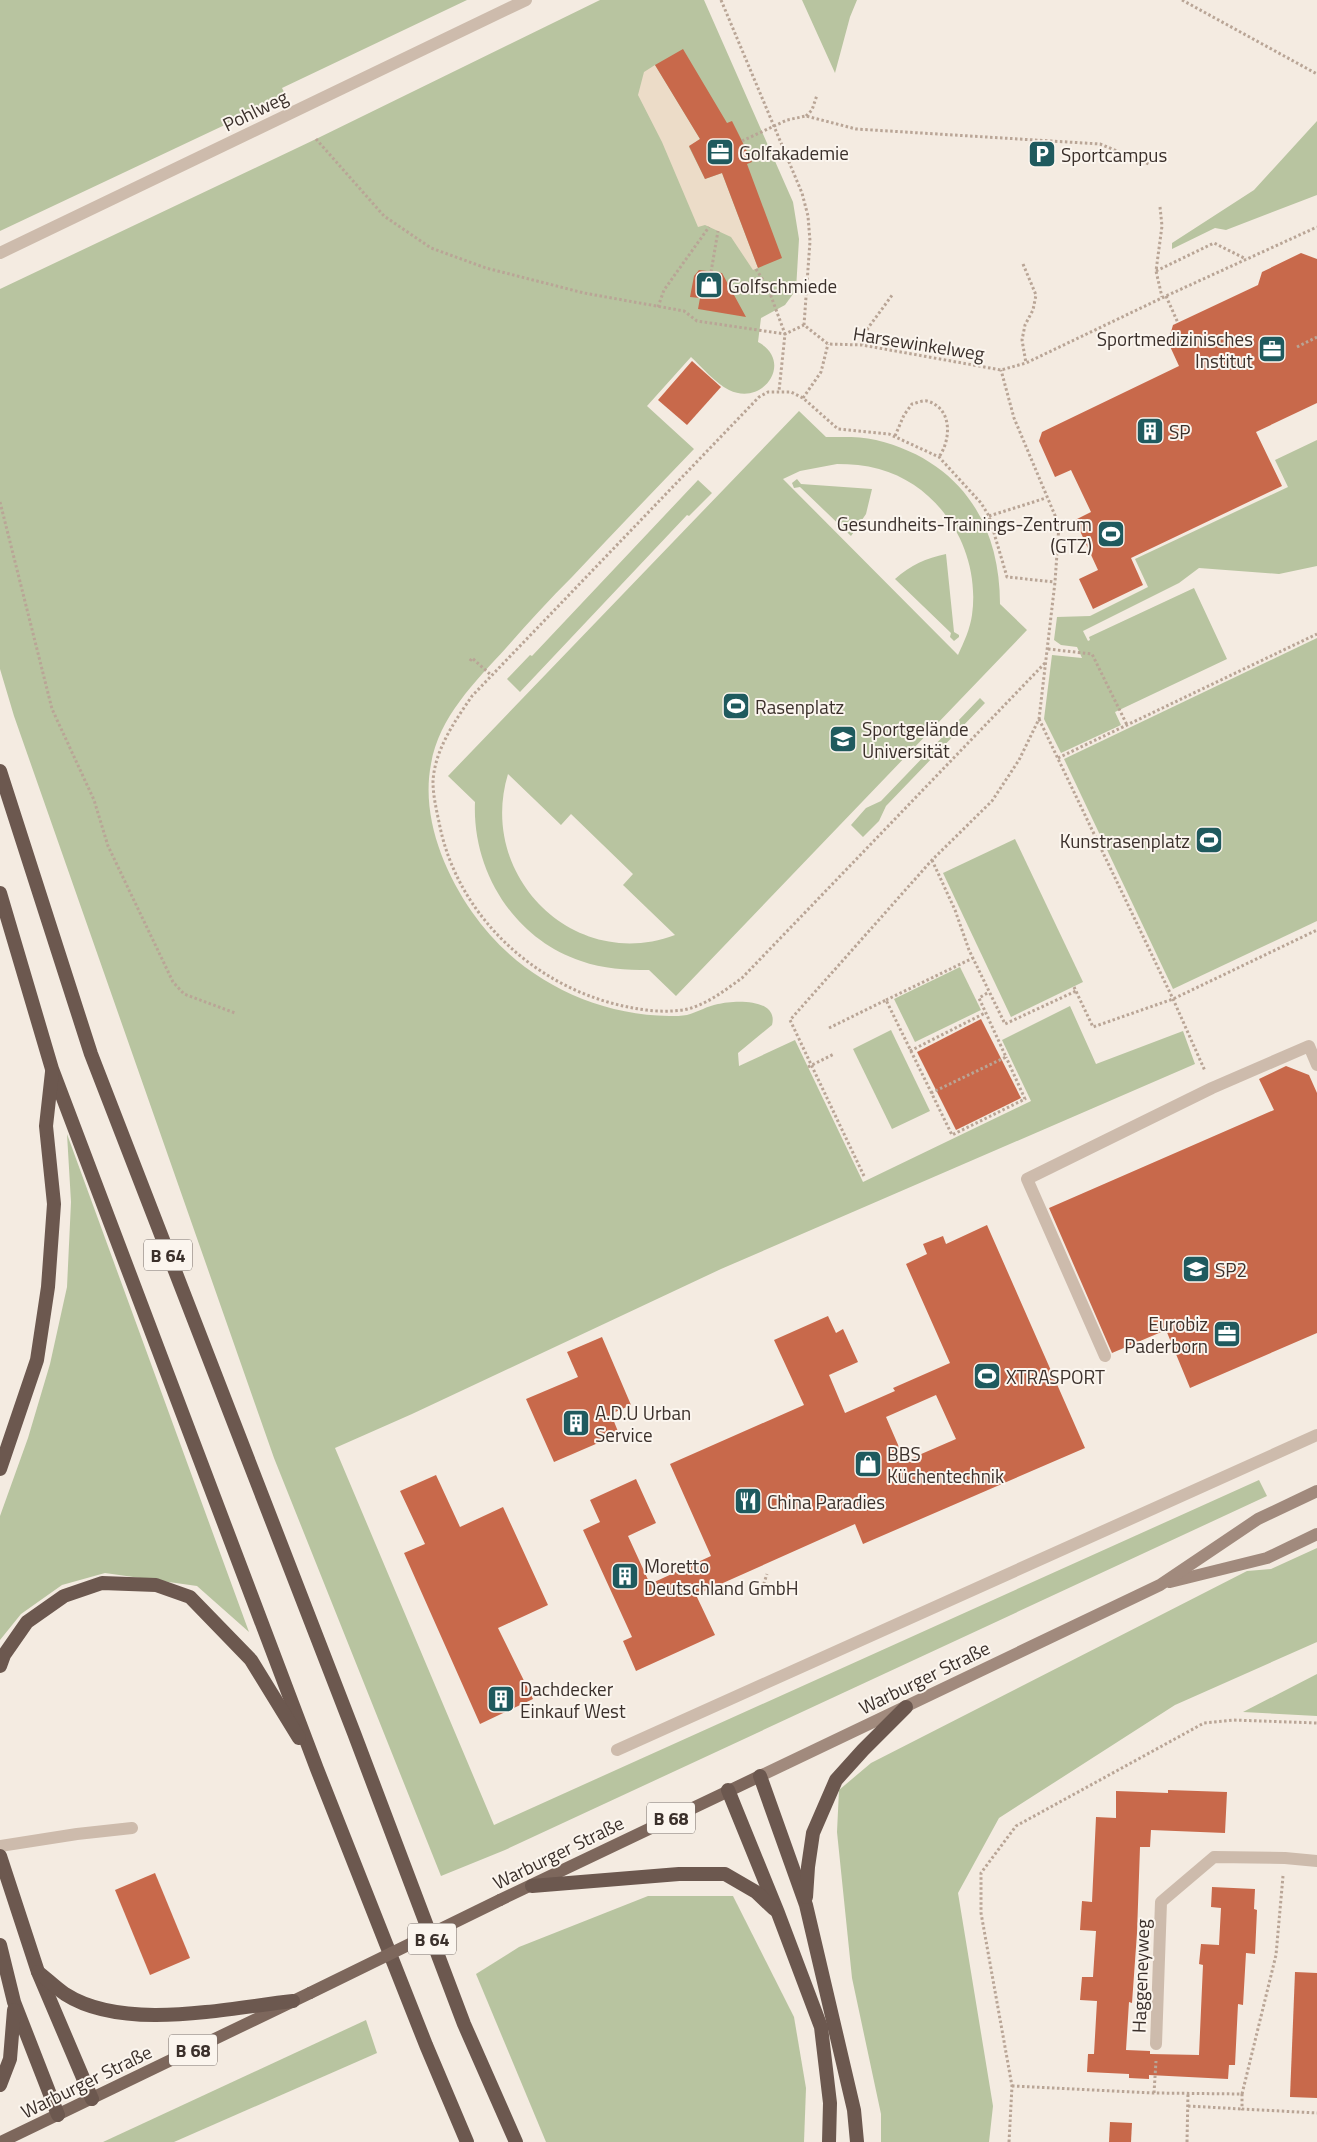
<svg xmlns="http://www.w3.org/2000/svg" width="1317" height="2142" font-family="'Titillium Web',sans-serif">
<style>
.green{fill:#b8c4a0;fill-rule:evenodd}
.plaza{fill:#ecdcc8}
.building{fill:#c8694b;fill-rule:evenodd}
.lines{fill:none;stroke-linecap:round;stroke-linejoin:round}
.path{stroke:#b9a596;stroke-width:3;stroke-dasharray:2.5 2.5;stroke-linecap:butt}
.service{stroke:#cdbbac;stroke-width:12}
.minor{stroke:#cdbbac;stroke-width:12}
.secondary{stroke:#a18a7d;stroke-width:12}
.primary{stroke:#7d675c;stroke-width:12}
.trunk{stroke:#6c584f;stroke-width:14}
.primary-bridge{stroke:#7d675c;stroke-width:12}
.labels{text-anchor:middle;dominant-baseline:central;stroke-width:4;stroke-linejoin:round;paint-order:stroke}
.shield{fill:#fbf5ee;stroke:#756b66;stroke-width:1}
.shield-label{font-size:18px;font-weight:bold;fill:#3b302b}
.street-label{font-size:19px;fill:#3b302b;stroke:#fbf5ee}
.poi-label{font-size:19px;fill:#3b302b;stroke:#fbf5ee;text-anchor:start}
</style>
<rect width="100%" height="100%" fill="#f4ebe1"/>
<!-- green -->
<g class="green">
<path d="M0,0h467l-185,88 4,8 -286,135z"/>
<path d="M600,0h104l89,202 6,37 -3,51 -11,15 -24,13 -3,24c36,19 6,65 -29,48 -14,-7 -27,-23 -38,-33l-44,49 47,43c-41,43 -82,85 -122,128 -23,23 -45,47 -66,71 -31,34 -67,69 -75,116 -10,51 12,106 41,148 44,64 119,103 197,104 6,0 13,0 18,-1 11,-3 20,-9 31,-11 16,-4 61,-6 54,21l-34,28 1,13 56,-26 68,142 168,-81 -29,-61 68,-34 26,58 87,-33 12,33 -474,205 -309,145 -77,34 159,377 765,-345 8,16 -762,354 -64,26 -167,-418 -260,-742 -14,-47v-380l316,-150z"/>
<path d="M802,0h55l-7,17 -15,56z"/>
<path d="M1317,121v74l-91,35 -11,-2 -43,21v-6l82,-53z"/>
<path d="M799,411l27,26c17,0 34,-1 50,3 82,20 124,81 124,164l27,26 -351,366 -27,-26c-23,0 -46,-1 -68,-9 -67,-22 -109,-90 -106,-159l-27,-26zM837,464c14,0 28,1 42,5 62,17 102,82 93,146 -2,14 -8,27 -14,40l-175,-176 17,-8zM508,774l53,51 10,-11 62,60 -10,11 52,50c-101,38 -198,-59 -167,-161z"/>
<path d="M1317,440v126l-38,8 -80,-6 -20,15 -96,48 5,10 2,-1 -1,-3 105,-49 33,71 -112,53 6,13 -60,28 -17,-34 8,-64 30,3 -5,-11 -16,-2 -7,-5 3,-23 33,-1 58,-29 -13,-28 153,-72 -13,-27z"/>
<path d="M797,479l4,5 71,5 -6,25 -15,22 -51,-49 -6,1 -2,-5z"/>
<path d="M698,480l14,13 -23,23 -2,-1 -167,177 -13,-13 23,-24 2,1z"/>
<path d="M946,554l8,78 5,3v2l-5,4 -4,-4 1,-4 -56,-54c16,-14 31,-21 51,-25z"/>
<path d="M1317,638v283l-144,68 -109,-230z"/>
<path d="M980,698l5,5 -99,103 -7,15 -16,16 -12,-12 15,-17 15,-7z"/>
<path d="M1015,839l68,143 -72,35 -68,-144z"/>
<path d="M960,967l21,43 -66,32 -21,-43z"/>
<path d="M891,1030l39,81 -38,18 -39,-80z"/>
<path d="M67,1134l182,498 -52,-46 -92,-13 -43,12 -41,29 -21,26v-124l28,-78 22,-74 17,-77 4,-85z"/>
<path d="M1317,1548v94l-142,63 -176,113 -41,75 35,213 -4,36h-108v-28l-29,-136 -15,-146 2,-42 32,-27 376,-192 24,-2z"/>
<path d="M1317,1674v42l-74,-4z"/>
<path d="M648,1896h85l61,121 12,71 -2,54h-258l-70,-168 43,-27z"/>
<path d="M366,2020l11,33 -203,89h-71z"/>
</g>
<!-- plaza -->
<path class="plaza" d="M655,65l45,74 -11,8 16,32 17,-6 36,95 -5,2 -22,-33 -26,-12 -7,2 -36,-85 -24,-47 6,-23z"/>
<!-- building -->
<g class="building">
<path d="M683,49l44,74 5,-2 10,20 10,21 -5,2 35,94 -24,10 -36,-95 -17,6 -16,-33 11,-7 -45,-74z"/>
<path d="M1301,253l16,6v144l-61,29 26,54 -151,72 12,27 -50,24 -14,-30 19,-9 -23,-50 16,-8 -20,-42 -16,7 -16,-36 3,-9 137,-66 -11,-24 5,-17 85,-40 4,-13z"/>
<path d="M699,270l23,3 24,44 -48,-8 2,-11 -10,-1 4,-21z"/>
<path d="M692,361l29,26 -34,38 -29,-25z"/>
<path d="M981,1019l40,79 -65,32 -39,-78z"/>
<path d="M1286,1066l23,9 8,18v240l-127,55 -24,-58 -54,23 -63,-145 225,-98 -15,-31z"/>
<path d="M987,1225l98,223 -222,96 -8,-20 -159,71 19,40 -79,36 -13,-30 9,-4 -49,-107 17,-8 -10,-22 46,-21 20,44 -28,13 22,48 61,-28 -41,-92 134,-59 -30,-65 54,-24 8,17 7,-4 15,33 -29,13 16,38 50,-22 -2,-3 57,-25 -44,-99 21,-10 -4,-10 20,-8 3,8zM936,1395l20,44 -51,22 -19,-44z"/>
<path d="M602,1337l29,68 -20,9 8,20 -65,28 -28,-63 52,-22 -11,-25z"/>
<path d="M436,1475l24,52 43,-20 45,98 -50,23 35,71 -53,25 -76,-171 21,-9 -25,-53z"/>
<path d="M1168,1790l59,2 -2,41 -74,-3 -1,17h-10l-3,86 -5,70 -3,-1 -3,48 24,1v3l49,1 4,-90 -4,-1 2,-20 18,1 2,-37 -10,-1 1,-20 43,2 -1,20 3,1 -2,44 -9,-1 -3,52 -5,-1 -3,61h-6l-1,14 -79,-4v4l-20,-1v-4l-42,-2 1,-18h6l3,-53 -17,-1 2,-23h11l3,-46 -16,-1 2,-29 10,1 4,-85 20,1v-27l52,2z"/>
<path d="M155,1873l35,85 -40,17 -35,-85z"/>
<path d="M1295,1972l22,1v125l-27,-1z"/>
<path d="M1110,2122l22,1 -1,19h-22z"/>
</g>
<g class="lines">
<!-- path -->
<g class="path">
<path d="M721,0l81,193 6,23 2,25 -6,84 24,19 34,1 139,25 25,-7 140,-67 151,-69"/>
<path d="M1182,0l135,74"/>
<path d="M806,116l6,-6 5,-15"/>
<path d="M316,139l68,77 47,32 55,20 98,25 100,18 13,10 88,13 19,-9"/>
<path d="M742,141l45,-21 19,-4 50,13 244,15 49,20"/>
<path d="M1160,207l2,19 -6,45 6,26"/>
<path d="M1023,264l13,31 -3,15 -8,15 -3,15 4,23"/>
<path d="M756,269l12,19 17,46 -6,57"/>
<path d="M1156,271l58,-28 32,16"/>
<path d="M711,272l7,-41"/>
<path d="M1166,296l12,27"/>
<path d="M658,307l6,-17 45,-63"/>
<path d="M862,344l6,-16 25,-34"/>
<path d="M1297,347l20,-10"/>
<path d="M803,398l18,-26 7,-28"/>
<path d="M895,436l9,-21 8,-11c5,-1 11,-4 15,-3 26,7 24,39 12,56"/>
<path d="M0,502l52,207 42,91 14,46 65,136 11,12 51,19"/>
<path d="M989,516l57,-18"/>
<path d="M1048,649l44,5 35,71"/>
<path d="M470,661l2,-3 19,17"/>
<path d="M1045,663l-303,315c-18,13 -37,28 -59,32 -22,3 -43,0 -64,-5 -88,-21 -163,-92 -180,-183 -3,-14 -6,-27 -6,-41 2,-32 22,-60 39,-85l287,-299 9,-5h23l12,6 35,31 51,5 50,23 42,46 8,13 18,61 48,5"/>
<path d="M1039,719l134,280 32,72"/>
<path d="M1058,758l259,-124"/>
<path d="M932,860l23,50 14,40 36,74 71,-33"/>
<path d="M1074,987l19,40 80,-28 144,-69"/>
<path d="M886,1000l87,-42"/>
<path d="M829,1028l57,-28 66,135 73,-36 -19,-42"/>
<path d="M910,1051l75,-38"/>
<path d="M808,1067l26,-13"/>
<path d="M931,1093l75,-36 -27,-59 10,-6"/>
<path d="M864,1176l-74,-156 142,-160 60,-59 27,-41 20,-41 16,-137 4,-57 -45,-107 -13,-48"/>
<path d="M762,1589l5,-15"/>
<path d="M1012,2086l142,7 88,1v15l75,4"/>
<path d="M1154,2093l2,-32"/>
<path d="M1242,2094l34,-139 7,-79"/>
<path d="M1188,2106l54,3"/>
<path d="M1009,2142l3,-56 -31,-173v-40l35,-47 188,-103 29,-3 84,3"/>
<path d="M1187,2142l1,-49"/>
</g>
<!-- service -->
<g class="service">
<path d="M1105,1356l-78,-177 185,-91 97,-42 8,19"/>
<path d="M0,1846l77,-12 55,-6"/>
</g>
<!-- minor -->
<g class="minor">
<path d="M0,253l526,-253"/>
<path d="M617,1750l700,-315"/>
<path d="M1156,2044l5,-142 53,-45 71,1 32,3"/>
</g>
<!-- secondary -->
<g class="secondary">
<path d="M1170,1582l97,-24 50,-24"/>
<path d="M760,1776l400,-191 98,-66 59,-28"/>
</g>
<!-- primary -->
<g class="primary">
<path d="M500,1900l260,-124"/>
<path d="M1,2142l309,-149"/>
</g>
<!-- trunk -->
<g class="trunk">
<path d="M0,771l91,283 263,679 110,291 52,118"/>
<path d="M0,893l52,176 265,700 109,276 41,97"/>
<path d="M0,1469l37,-109 11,-73 6,-83 -8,-78 6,-54"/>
<path d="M0,1666l4,-11 23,-33 37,-26 38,-13 54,2 34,12 61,63 48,78"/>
<path d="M760,1776l46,129 48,205 3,32"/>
<path d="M728,1790l50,123 43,114 9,76 -1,39"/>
<path d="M0,1856l38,116 54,127"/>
<path d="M532,1886l147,-12h46l31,18 18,17"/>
<path d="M806,1897l2,-30 5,-34 23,-53 27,-30 43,-43"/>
<path d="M0,1945l14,57 44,113"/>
<path d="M38,1972c9,7 17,15 27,22 59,38 162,14 228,7"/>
<path d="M0,2085l10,-26 4,-49"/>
</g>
<!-- primary-bridge -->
<path class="primary-bridge" d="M310,1993l190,-93"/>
</g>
<!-- icons -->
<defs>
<g id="office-square" transform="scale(1.4375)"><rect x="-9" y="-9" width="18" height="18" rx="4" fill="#1f5a5e" stroke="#fbf5ee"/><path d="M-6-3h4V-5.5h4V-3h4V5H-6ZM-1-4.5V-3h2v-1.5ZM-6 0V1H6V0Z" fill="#fff"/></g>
<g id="parking-square" transform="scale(1.4375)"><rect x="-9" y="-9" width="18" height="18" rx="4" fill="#1f5a5e" stroke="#fbf5ee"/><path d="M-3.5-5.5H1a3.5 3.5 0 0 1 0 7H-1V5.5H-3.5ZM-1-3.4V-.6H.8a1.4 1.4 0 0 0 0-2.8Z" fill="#fff"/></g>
<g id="shop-square" transform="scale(1.4375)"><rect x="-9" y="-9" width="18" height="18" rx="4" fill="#1f5a5e" stroke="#fbf5ee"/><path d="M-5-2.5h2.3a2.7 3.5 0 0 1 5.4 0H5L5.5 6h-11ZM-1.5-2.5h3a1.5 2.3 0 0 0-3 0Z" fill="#fff"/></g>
<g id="building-square" transform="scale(1.4375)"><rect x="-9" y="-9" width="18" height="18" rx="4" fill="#1f5a5e" stroke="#fbf5ee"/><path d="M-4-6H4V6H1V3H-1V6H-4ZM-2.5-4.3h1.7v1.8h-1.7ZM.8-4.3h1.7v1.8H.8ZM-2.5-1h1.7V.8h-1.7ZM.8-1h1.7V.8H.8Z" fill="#fff"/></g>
<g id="stadium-square" transform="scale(1.4375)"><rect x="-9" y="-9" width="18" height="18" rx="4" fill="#1f5a5e" stroke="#fbf5ee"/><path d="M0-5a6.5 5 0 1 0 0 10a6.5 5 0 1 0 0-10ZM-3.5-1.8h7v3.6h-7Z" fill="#fff"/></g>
<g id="university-square" transform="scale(1.4375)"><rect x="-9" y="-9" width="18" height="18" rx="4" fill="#1f5a5e" stroke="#fbf5ee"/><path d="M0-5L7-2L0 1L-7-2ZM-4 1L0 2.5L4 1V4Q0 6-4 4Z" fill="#fff"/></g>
<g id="restaurant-square" transform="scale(1.4375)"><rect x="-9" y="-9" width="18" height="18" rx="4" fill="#1f5a5e" stroke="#fbf5ee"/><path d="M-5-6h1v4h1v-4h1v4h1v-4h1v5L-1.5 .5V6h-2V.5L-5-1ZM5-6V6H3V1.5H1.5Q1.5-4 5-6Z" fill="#fff"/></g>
</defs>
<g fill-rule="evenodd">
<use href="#office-square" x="720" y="152"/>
<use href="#parking-square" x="1042" y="154"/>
<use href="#shop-square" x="709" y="285"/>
<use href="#office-square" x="1272" y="349"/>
<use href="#building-square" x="1150" y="431"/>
<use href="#stadium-square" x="1111" y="534"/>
<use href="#stadium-square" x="736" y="706"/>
<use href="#university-square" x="843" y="739"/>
<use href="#stadium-square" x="1209" y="840"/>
<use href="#university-square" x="1196" y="1269"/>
<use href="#office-square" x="1227" y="1334"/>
<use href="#stadium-square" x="987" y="1376"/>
<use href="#building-square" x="576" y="1423"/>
<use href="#shop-square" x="868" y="1464"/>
<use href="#restaurant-square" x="748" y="1501"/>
<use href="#building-square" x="625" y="1576"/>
<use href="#building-square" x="501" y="1699"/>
</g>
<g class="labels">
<!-- shield labels -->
<g class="shield">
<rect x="144" y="1239.5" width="48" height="31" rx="4"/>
<rect x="647" y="1802.5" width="48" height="31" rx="4"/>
<rect x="408" y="1923.5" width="48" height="31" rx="4"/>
<rect x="169" y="2034.5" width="48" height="31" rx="4"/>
</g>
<g class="shield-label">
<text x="168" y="1255">B 64</text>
<text x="671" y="1818">B 68</text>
<text x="432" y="1939">B 64</text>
<text x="193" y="2050">B 68</text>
</g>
<!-- street labels -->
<g class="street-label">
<text transform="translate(255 110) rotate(-26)">Pohlweg</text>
<text transform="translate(919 343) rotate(9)">Harsewinkelweg</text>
<text transform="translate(924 1677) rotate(-26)">Warburger Straße</text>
<text transform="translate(558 1852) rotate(-26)">Warburger Straße</text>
<text transform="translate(1140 1976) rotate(-88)">Haggeneyweg</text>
<text transform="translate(86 2081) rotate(-26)">Warburger Straße</text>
</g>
<!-- poi labels -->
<g class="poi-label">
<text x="739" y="152">Golfakademie</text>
<text x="1061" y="154">Sportcampus</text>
<text x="728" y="285">Golfschmiede</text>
<text x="1253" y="338" text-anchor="end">Sportmedizinisches<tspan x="1253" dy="22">Institut</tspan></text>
<text x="1169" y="431">SP</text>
<text x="1092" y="523" text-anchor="end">Gesundheits-Trainings-Zentrum<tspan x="1092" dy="22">(GTZ)</tspan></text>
<text x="755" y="706">Rasenplatz</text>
<text x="862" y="728">Sportgelände<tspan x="862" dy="22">Universität</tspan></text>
<text x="1190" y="840" text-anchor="end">Kunstrasenplatz</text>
<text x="1215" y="1269">SP2</text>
<text x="1208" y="1323" text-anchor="end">Eurobiz<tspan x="1208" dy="22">Paderborn</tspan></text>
<text x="1006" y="1376">XTRASPORT</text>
<text x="595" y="1412">A.D.U Urban<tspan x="595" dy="22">Service</tspan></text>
<text x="887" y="1453">BBS<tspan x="887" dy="22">Küchentechnik</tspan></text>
<text x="767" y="1501">China Paradies</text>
<text x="644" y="1565">Moretto<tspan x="644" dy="22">Deutschland GmbH</tspan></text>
<text x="520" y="1688">Dachdecker<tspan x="520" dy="22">Einkauf West</tspan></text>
</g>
</g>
</svg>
